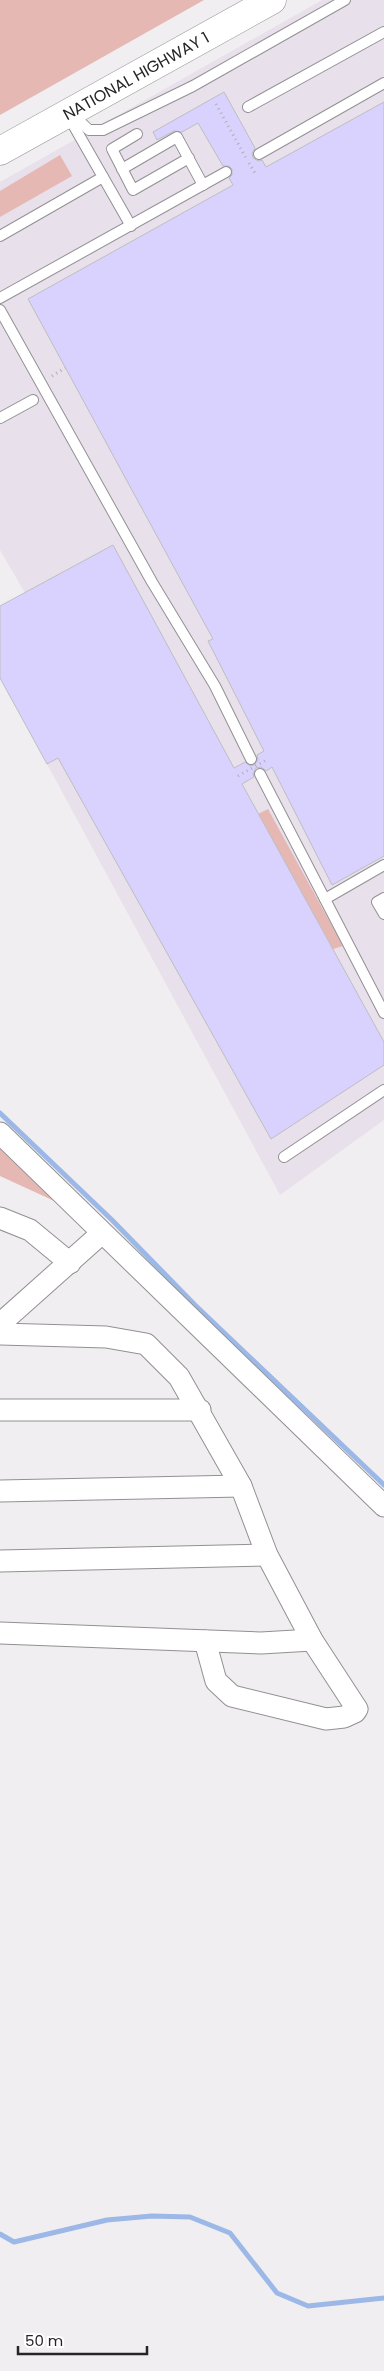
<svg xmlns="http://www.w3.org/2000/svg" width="384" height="2371" font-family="Poppins,sans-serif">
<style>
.built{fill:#e8e0ea}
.green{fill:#e5b8b4}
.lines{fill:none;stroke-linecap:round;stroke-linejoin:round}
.stream{stroke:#9cb8e7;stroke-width:5}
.building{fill:#d9d2fe;stroke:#bebdc1}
.service-casing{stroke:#939093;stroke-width:12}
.minor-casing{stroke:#939093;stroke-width:23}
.trunk-casing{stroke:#939093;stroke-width:29}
.path{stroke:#b1afb1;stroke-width:3;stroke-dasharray:1 4;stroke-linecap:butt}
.service{stroke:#fff;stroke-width:10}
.minor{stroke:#fff;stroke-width:21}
.trunk{stroke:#fff;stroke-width:28}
.path-bridge{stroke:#b1afb1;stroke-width:3;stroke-dasharray:1 4;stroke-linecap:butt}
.labels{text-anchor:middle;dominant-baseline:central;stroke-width:4;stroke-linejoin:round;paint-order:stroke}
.street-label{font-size:16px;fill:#262526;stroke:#fff}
</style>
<rect width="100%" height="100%" fill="#f1eef1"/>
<!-- built -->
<path class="built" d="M322,0h62v1120l-104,75 -233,-431 -22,-171 -25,-43v-368z"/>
<!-- green -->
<g class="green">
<path d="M0,0h204l-204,115z"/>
<path d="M60,155l12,21 -72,41v-26z"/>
<path d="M268,809l75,137 -10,3 -75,-135z"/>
<path d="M0,1137l76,74 -76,-35z"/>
</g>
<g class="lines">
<!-- stream -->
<g class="stream">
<path d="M0,1113l112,107 83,85 189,180"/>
<path d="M0,2234l14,8 93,-22 45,-4 38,1 40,16 47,60 31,13 76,-8"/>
</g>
</g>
<!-- building -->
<path class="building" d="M224,92l31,56 -3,5 1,5 5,3 4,-1 4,7 118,-65v754l-52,29 -60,-118 -6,4 -5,-4 -5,1 -3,5 1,4 -12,7 142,258v23l-113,74 -213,-381 -11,6 -47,-86v-72l113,-61 121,223 11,-6 5,4 4,-1 4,-5 -1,-5 7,-4 -56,-110 5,-2 -185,-340 205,-114 -4,-7 3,-3v-6l-3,-3h-6l-25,-43 -16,9 -8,-1 -17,9 -4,-8z"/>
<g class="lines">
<!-- service casing -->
<g class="service-casing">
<g id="service">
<path d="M248,107l136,-75"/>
<path d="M71,113l18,17h14l90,-44 152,-86"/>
<path d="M67,114l64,112"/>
<path d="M137,134l-25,15 21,41 56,-32"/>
<path d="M259,154l125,-71"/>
<path d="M122,169l55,-32 26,48"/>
<path d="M0,236l103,-59"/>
<path d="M0,298l226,-126"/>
<path d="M0,310l152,272 63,104 36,73"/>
<path d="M0,418l33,-18"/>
<path d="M260,774l124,239"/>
<path d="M384,898l-7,4 7,12"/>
<path d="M325,899l59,-34"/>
<path d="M284,1157l100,-67"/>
</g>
</g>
<!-- minor casing -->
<g class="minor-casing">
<g id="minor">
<path d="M0,1133l384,373"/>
<path d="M0,1218l30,12 40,33"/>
<path d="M0,1324l102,-91"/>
<path d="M0,1334l106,3 40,7 33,33 62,109 26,69 45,85 45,69 -2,3 -11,5 -18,2 -94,-23 -16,-15 -11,-40"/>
<path d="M0,1410h200"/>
<path d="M0,1491l241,-5"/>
<path d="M0,1561l267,-6"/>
<path d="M0,1633l261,10 51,-3"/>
</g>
</g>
<!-- trunk casing -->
<g class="trunk-casing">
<path id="trunk" d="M0,151l272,-151"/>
</g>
<!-- path -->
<g class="path">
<path d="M216,104l30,54"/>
<path d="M249,163l6,10"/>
<path d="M52,376l13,-8"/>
</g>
<!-- service -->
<use href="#service" class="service"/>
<!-- minor -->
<use href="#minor" class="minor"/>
<!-- trunk -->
<use href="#trunk" class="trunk"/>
<!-- path-bridge -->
<path class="path-bridge" d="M238,776l30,-17"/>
</g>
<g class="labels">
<!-- street labels -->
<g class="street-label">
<text transform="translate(136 76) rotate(-29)">NATIONAL HIGHWAY 1</text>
</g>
</g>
<!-- scale -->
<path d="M18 2346v8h129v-8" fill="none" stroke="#262526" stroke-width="2.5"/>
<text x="25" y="2346" font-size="15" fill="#262526" stroke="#ffffff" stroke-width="4" paint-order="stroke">50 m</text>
</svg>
